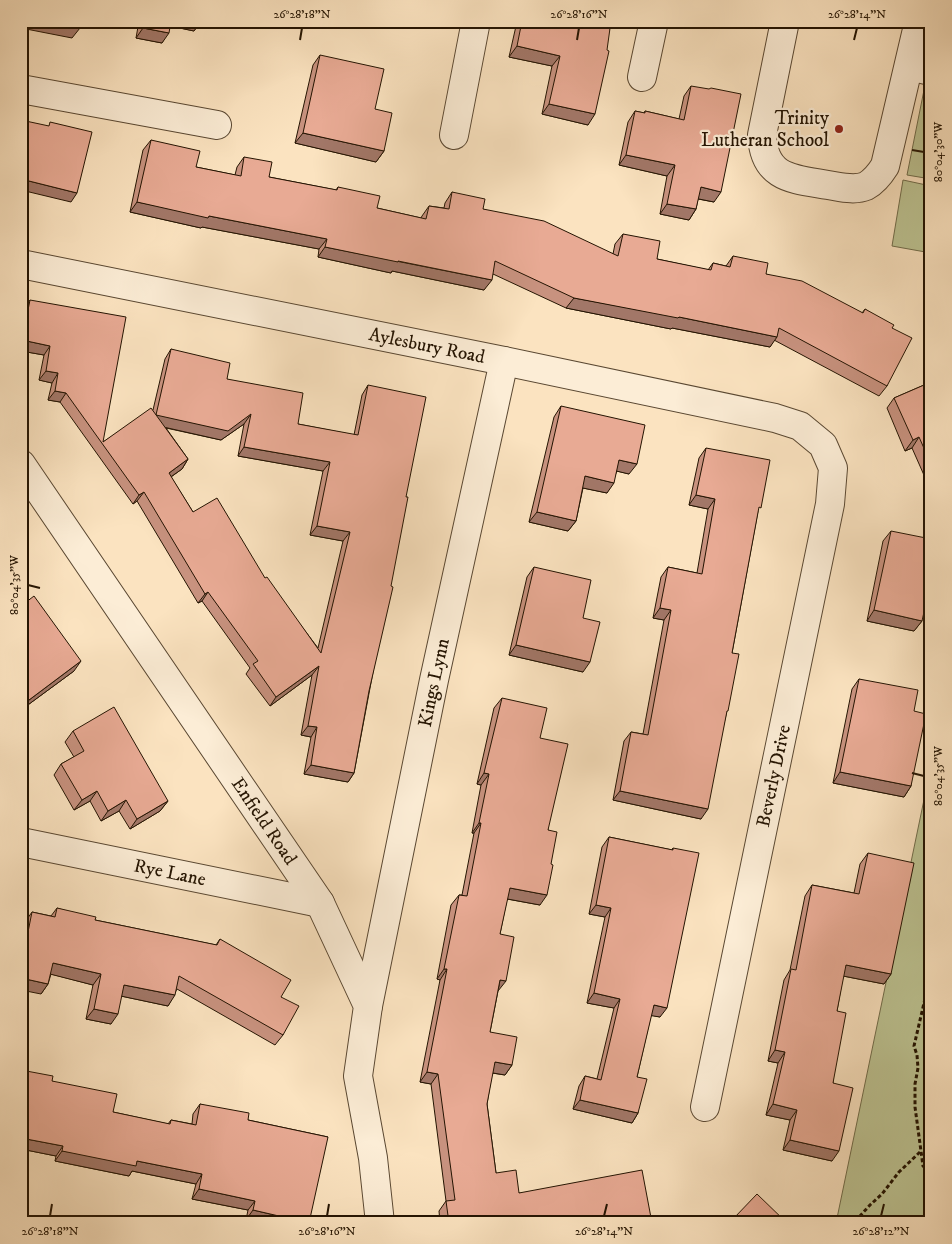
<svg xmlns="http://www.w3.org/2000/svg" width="952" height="1244" font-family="'IM FELL DW Pica',serif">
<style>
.green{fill:#bdc493;stroke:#706c4a}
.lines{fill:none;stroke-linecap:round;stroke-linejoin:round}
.minor-casing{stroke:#5a4832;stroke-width:30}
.path{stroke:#241402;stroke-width:3;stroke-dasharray:4 2.5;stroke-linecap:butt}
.minor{stroke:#fcedd6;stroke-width:28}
.wall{fill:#c8927f;stroke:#241402;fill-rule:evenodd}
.shaded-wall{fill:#a27768;stroke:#241402}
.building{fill:#e8aa94;stroke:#241402}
.ticks{fill:none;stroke:#241402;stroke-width:2}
.poi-dot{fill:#8f2418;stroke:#fcedd6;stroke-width:2}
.labels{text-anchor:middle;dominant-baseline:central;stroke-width:4.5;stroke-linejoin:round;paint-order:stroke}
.poi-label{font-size:19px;fill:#241402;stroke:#fcedd6;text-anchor:end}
.street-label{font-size:19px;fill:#241402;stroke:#fcedd6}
.neatline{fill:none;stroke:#241402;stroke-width:2}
.ticks-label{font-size:12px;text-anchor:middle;fill:#241402}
</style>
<rect width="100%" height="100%" fill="#fbe3c0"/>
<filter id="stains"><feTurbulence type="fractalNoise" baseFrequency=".004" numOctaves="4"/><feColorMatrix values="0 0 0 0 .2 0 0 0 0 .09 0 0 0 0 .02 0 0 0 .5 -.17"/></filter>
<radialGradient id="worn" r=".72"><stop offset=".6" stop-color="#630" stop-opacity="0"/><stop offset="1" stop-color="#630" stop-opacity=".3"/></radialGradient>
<!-- green -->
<g class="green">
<path d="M925,85l6,2v92l-24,-4z"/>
<path d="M903,180l28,6v67l-39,-7z"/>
<path d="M931,766v457h-95z"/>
</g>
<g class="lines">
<!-- minor casing -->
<g class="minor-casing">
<g id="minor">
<path d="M785,21l-23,114c2,44 31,44 66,50 13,2 26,6 38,1 9,-5 14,-12 19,-20l34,-145"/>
<path d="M909,66l22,5"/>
<path d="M642,77l12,-56"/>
<path d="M21,89l196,36"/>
<path d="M454,135l22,-114"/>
<path id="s1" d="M21,264l483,97 271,57 25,8 23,19 10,23 -3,36 -125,603"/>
<path id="s2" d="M21,464l299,439 48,103 -10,70 15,82 7,65"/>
<path id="s3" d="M21,842l299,61"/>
<path id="s4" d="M368,1006l66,-326 70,-319"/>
</g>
</g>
<!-- path -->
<g class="path">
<path d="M931,973l-17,73 3,9 1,13 -3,16v23l8,59 8,6"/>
<path d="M859,1223l1,-7 10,-11 12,-11 17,-22 21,-20"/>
</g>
<!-- minor -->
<use href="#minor" class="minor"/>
</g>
<!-- wall -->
<g class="wall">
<path d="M139,21h62l-7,10 -23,-5 -9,17 -26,-5z"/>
<path d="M519,21h92l-23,104 -46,-11 10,-48 -43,-9 7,-31z"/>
<path d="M320,55l55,54 9,42 -8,11 -81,-19 18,-78z"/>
<path d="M691,86l23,116 -16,-3 -2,10 -7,11 -29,-6 7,-38 -48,-11 9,-43 7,-11 9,2 1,-2 34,8 5,-23z"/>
<path d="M151,140l45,27 39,8 2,-8 7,-10 25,20 67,13 2,-3 39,21 44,10 1,-2 7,-10 15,2 1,-5 7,-11 31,17 130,45 2,-10 8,-10 34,25 51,11 5,-7 13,3 7,-10 33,18 96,39 3,-4 27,19 -5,58 -8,10 -105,-56 -4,7 -98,-19 -1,1 -105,-21 -73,-34 -9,16 -92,-19 -1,2 -73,-16 1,-8 -117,-22 -1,1 -71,-16 13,-62z"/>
<path d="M30,300l73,142 50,-32 12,-51 6,-10 56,30 71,45 56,11 8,-40 6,-10 38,112 -52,276 -6,9 -44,-8 7,-37 -10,-2 11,-60 -42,31 -24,-32 4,-6 -48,-67 -4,2 -61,-102 -4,3 -73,-102 -12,-2 4,-17 -13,-3 5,-25 -23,-4v-32l2,-10zM244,424l-6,32 85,15 -13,64 33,6 -25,107 -53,-70 -72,-66 -22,-35 11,-8 6,-10 -22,-31 55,12z"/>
<path d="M931,382v109l-19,-43 -7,3 -18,-43 7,-10z"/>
<path d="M561,406l68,68 -12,-3 -10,22 -24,-5 -7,33 -8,10 -39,-9 25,-105z"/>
<path d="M706,448l52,63 -26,142 -6,62 -25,104 -88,-19 11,-59 7,-9 12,2 21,-114 -11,-2 8,-41 7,-10 29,6 11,-64 -19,-4 10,-47z"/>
<path d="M891,531l31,90 -8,10 -47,-10 16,-80z"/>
<path d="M534,567l49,51v54l-74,-17 18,-78z"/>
<path d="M21,598l4,5 49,68 -53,39z"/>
<path d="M859,679l55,32 -3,75 -7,11 -71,-14 19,-94z"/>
<path d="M502,698l38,40 8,92 -8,75 -33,-6 -7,35 -2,57 -8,41 22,33 -7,10 -13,-2 -5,31 9,69 23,20 133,30h-212l-1,-12 7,-10 -15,-117 -11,-2 20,-102 -3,-1 14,-74 8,-10h3l12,-62h-2l9,-48 -4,-1 17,-76z"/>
<path d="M73,731l95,70 -8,10 -30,18 -11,-18 -18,10 -11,-20 -16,9 -20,-35 7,-11 13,-7 -9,-15z"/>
<path d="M609,837l63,13 1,-2 -13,169 -9,-2 -14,62 1,36 -6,10 -59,-14 6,-23 6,-10 12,3 17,-71 -27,-5 18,-86 -16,-3 13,-67z"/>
<path d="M868,853l23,121 -7,10 -41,-8 -6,35 -4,72 -1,78 -49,-11 7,-30 -24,-5 12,-52 -10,-2 16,-81 6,-10 15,-74 7,-11 42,8 6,-29z"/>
<path d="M57,908l38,12 121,25 4,-6 61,58 2,38 -8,10 -98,-56 -9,17 -47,-10 -10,28 -25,-5 7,-34 -42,-11 -3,10 -7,10 -18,-63 2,-9 7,-10 19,4z"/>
<path d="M21,1070l31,11 61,31 55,12 3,-4 21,4 1,-10 7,-10 48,16 80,17 -82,83 2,-10 -56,-11 4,-15 -64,-13 -3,5 -74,-15 1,-5 -35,-7z"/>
<path d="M734,1218l53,5h-56z"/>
</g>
<!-- shaded-wall -->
<g class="shaded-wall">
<path d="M21,21h25l34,7 -8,10 -51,-10z"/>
<path d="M168,21h33l-7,10 -29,-6z"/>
<path d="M219,21h19l-3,4z"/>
<path d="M143,28l26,5 -7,10 -26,-5z"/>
<path d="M517,46l43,10 -8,10 -43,-9z"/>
<path d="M549,104l46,10 -7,11 -46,-11z"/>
<path d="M303,133l81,18 -8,11 -81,-19z"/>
<path d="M626,155l49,10 -8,11 -48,-11z"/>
<path d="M21,179l56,14 -6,9 -50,-12z"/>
<path d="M701,187l20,5 -7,10 -20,-4z"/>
<path d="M137,202l72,14 118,23 -8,10 -117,-22 -1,1 -71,-16z"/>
<path d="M667,204l29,5 -7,11 -29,-6z"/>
<path d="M325,247l167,33 -8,10 -92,-19 -1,2 -73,-16z"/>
<path d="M574,298l105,19 98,20 -7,10 -98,-19 -1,1 -105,-21z"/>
<path d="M22,340l28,6 -6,9 -23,-4v-9z"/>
<path d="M46,371l12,2 -6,10 -13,-3z"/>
<path d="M55,391l11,2 -6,9 -12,-2z"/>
<path d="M251,414l-7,10 -23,16 -71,-16 6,-9z"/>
<path d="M919,437l-7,11 -7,3 8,-11z"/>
<path d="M244,447l86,15 -7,9 -85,-15z"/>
<path d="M188,459l-6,10 -20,14 7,-10z"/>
<path d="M619,460l18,4 -8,10 -17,-4z"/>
<path d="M585,476l29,7 -7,10 -29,-6z"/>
<path d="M144,492l-7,9 -4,3 6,-9z"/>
<path d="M696,495l19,4 -7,10 -19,-4z"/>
<path d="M537,512l39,9 -8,10 -39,-9z"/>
<path d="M317,526l33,6 -7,9 -33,-6z"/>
<path d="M208,592l-6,9 -4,2 7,-9z"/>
<path d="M660,608l11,2 -7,10 -11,-2z"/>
<path d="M874,610l48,11 -8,10 -47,-10z"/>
<path d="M516,645l74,17 -7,10 -74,-17z"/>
<path d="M81,661l-7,10 -53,39 8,-10z"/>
<path d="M319,666l-7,9 -42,31 6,-9z"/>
<path d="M308,726l9,1 -6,10 -10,-2z"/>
<path d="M311,765l43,8 -6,9 -44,-8z"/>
<path d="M840,772l71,14 -7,11 -71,-14z"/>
<path d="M484,773l5,1 -8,11 -4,-1z"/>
<path d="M97,791l-7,10 -16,9 8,-10z"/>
<path d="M620,791l88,18 -7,10 -88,-19z"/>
<path d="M126,800l-7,11 -18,10 7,-10z"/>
<path d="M168,801l-8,10 -30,18 7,-10z"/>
<path d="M479,823h2l-7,10h-2z"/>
<path d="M510,888l37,7 -7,10 -38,-7z"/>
<path d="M596,905l15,3 -6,9 -16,-3z"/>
<path d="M53,963l48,11 -8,11 -47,-12z"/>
<path d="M846,965l45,9 -7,10 -46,-9z"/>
<path d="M444,969h3l-7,11 -3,-1z"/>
<path d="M21,978l27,6 -7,10 -20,-4z"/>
<path d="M500,980l6,1 -8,10z"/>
<path d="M124,985l51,10 -7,11 -52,-11z"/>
<path d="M594,993l26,6 -6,9 -27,-5z"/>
<path d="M654,1005l13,3 -7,9 -13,-2z"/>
<path d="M94,1009l24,5 -7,10 -25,-5z"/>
<path d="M775,1050l10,2 -7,11 -10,-2z"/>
<path d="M495,1062l17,3 -7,10 -18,-3z"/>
<path d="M427,1072l11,2 -7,10 -11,-2z"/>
<path d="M580,1100l58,13 -6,10 -59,-14z"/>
<path d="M773,1104l24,6 -7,10 -24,-5z"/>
<path d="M21,1138l42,8 -7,10 -35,-7z"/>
<path d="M790,1140l49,11 -7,10 -49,-11z"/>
<path d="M62,1151l75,10 65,13 -6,10 -64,-13 -3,5 -74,-15z"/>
<path d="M199,1189l56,12 -7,9 -56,-11z"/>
<path d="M253,1210l56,13h-50l-13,-3z"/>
<path d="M558,1220l-2,3h-21z"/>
</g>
<!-- building -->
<g class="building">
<path d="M46,21h35l-1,7z"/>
<path d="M145,21h26l-2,12 -26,-5z"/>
<path d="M522,21h89l-4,29 2,1 -14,63 -46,-10 11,-48 -43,-10z"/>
<path d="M320,55l64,14 -9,40 17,4 -8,38 -81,-18z"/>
<path d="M691,86l18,3 2,-1 30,6 -20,98 -20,-5 -5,22 -29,-5 8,-39 -49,-10 9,-44 10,2v-2l39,9z"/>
<path d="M21,120l28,6 1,-4 42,10 -15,61 -56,-14z"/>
<path d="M151,140l49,11 -4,16 45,9 3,-19 28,5 -3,15 68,13 1,-3 42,9 -3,12 49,11 3,-13 20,3 3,-17 33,7 -2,10 61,12 74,35 5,-22 37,7 -3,18 54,11 2,-7 17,4 3,-11 35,7 -2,11 36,7 61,32 2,-4 29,16 -2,3 20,10 -25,48 -108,-58 -2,9 -98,-20 -1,1 -104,-20 -79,-37 -3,19 -94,-19v1l-73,-15 2,-8 -118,-23 -1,2 -71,-16z"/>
<path d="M30,300l96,17 -23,125 48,-34 37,51 -19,14 24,39 24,-14 48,80 2,-1 54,76 29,-121 -33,-6 13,-64 -86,-15 7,-33 -23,17 -72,-16 15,-66 59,14 -3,16 76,14 -5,31 60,11 10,-50 58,12 -20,100h2l-17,89 2,1 -24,104 -15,82 -43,-8 6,-38 -9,-1 11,-60 -43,31 -23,-33 5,-3 -50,-69 -3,2 -61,-102 -5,3 -73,-102 -11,-2 3,-18 -12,-2 4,-25 -28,-6z"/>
<path d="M931,382v82l-12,-27 -6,3 -19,-42z"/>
<path d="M561,406l84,19 -8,39 -18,-4 -5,23 -29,-7 -9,45 -39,-9z"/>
<path d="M706,448l64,12 -9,48 -2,-1 -27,146 7,1 -11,57h-1l-19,98 -88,-18 11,-59 17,3 23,-125 -11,-2 8,-41 34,7 13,-75 -19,-4z"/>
<path d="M891,531l40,8v41l-9,41 -48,-11z"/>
<path d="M534,567l57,13 -8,38 17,4 -10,40 -74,-17z"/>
<path d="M34,596l47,65 -52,39 -8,-10v-92l4,5z"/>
<path d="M859,679l59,11 -4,21 12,3 -15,72 -71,-14z"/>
<path d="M502,698l45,10 -7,30 28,6 -20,86 9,2 -6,32 2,1 -6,30 -37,-7 -10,46 14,3 -8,44 -6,-1 -10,52 27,5 -5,28 -17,-3 -8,42 9,69 20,-3 3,23 123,-23 10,53h-94v-3l-23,3h-86l-3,-22 9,-1 -17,-126 -11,-2 20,-103h-3l15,-74 8,1 14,-73h-2l10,-49 -5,-1z"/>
<path d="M114,707l54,94 -31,18 -11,-19 -18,11 -11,-20 -15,9 -21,-36 23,-13 -11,-20z"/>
<path d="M609,837l64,13v-2l26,5 -32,155 -13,-3 -17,72 10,2 -9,34 -58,-13 5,-24 16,4 19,-81 -26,-6 17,-85 -15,-3z"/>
<path d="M868,853l46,10 -23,111 -45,-9 -9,46 9,2 -13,70 20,5 -14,63 -49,-11 7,-30 -24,-6 12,-52 -10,-2 16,-81 5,1 16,-85 47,9z"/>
<path d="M57,908l39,9 -1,3 122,25 3,-6 71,41 -10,17 18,9 -16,29 -104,-59 -4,19 -51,-10 -6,29 -24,-5 7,-35 -48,-11 -5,21 -27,-6v-48l7,2 4,-20 23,5z"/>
<path d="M21,1070l32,6 -1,5 65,13 -4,18 57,12 1,-4 25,5 4,-21 49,9 -1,7 80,17 -19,86 -56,-13 2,-9 -56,-12 3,-15 -65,-13 -1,5 -74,-15 1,-5 -42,-8z"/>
<path d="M757,1194l30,29h-48l-5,-5z"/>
</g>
<!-- ticks -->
<path class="ticks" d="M300,40l2,-12M577,40l2,-12M854,40l3,-12M912,150l12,2M28,585l12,3M912,773l12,3M50,1216l2,-12M327,1216l2,-12M604,1216l3,-12M881,1216l3,-12"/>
<!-- markers -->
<circle class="poi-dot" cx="839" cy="129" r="5"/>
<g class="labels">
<!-- poi labels -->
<g class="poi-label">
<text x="829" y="118">Trinity<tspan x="829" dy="22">Lutheran School</tspan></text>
</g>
<!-- street labels -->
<g class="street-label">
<text stroke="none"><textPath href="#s1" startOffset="414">Aylesbury Road</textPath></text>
<text stroke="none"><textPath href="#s4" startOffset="330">Kings Lynn</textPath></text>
<text transform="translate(774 776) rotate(-78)">Beverly Drive</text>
<text stroke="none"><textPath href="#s2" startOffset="432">Enfield Road</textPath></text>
<text stroke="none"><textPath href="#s3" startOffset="152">Rye Lane</textPath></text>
</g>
</g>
<!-- margin -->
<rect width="952" height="1244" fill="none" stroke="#fbe3c0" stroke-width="55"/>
<rect x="28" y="28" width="896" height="1188" class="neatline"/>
<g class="ticks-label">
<text x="302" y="18">26°28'18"N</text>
<text x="579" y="18">26°28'16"N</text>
<text x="857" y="18">26°28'14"N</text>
<text transform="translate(938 152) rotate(-90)" y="4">80°04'30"W</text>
<text transform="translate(14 585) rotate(-90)" y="4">80°04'35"W</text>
<text transform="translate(938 776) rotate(-90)" y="4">80°04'35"W</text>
<text x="50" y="1235">26°28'18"N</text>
<text x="327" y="1235">26°28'16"N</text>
<text x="604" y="1235">26°28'14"N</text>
<text x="881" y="1235">26°28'12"N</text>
</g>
<rect width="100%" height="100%" filter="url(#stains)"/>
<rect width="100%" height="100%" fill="url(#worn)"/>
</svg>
